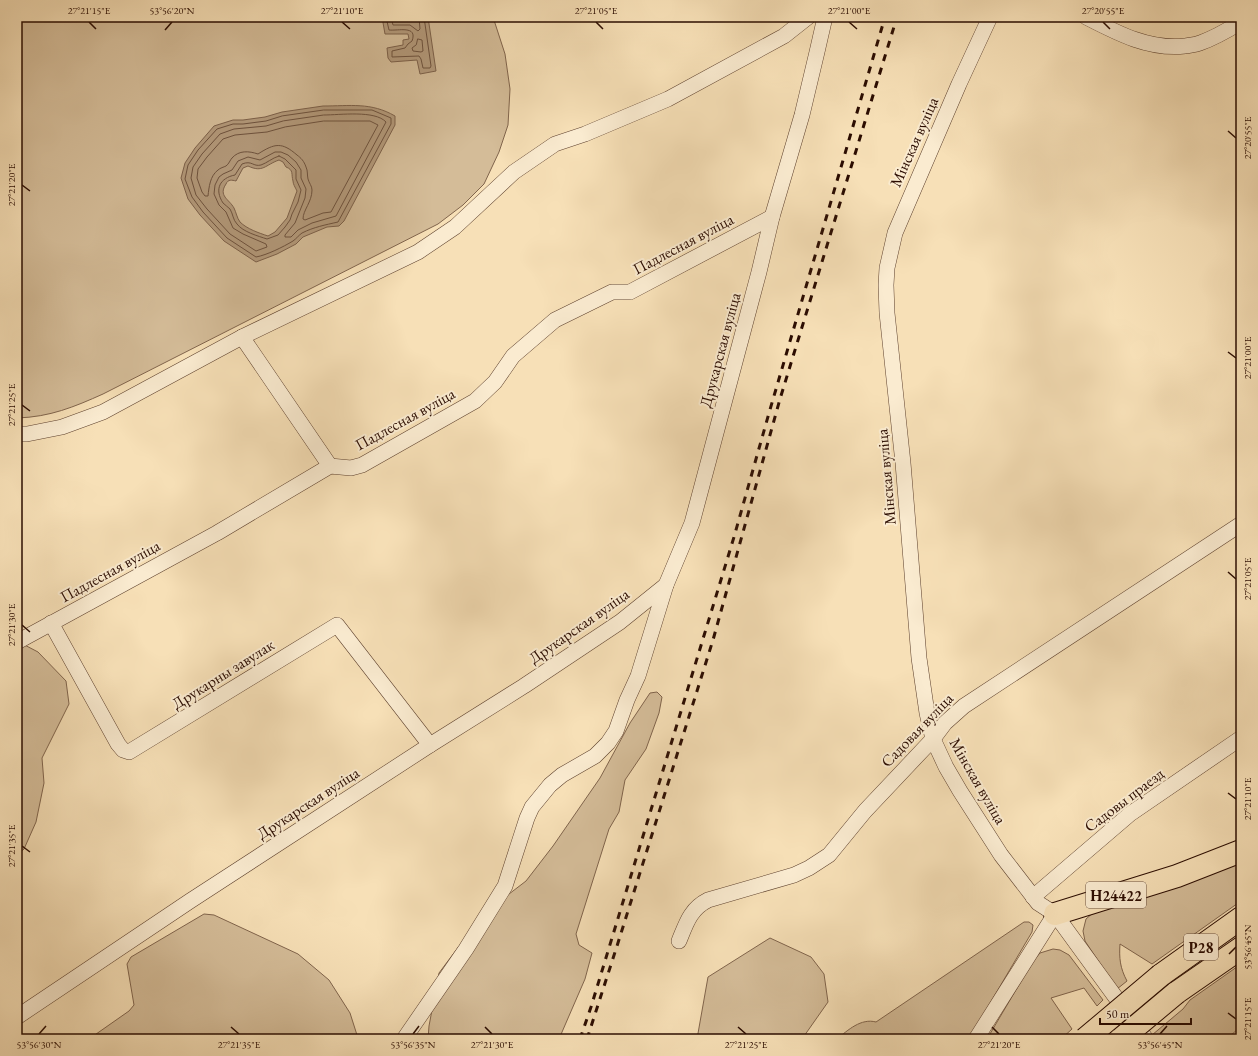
<svg xmlns="http://www.w3.org/2000/svg" width="1258" height="1056" font-family="'EB Garamond',serif">
<style>
.green{fill:#d4bc98;stroke:#80644c}
.water{fill:#b29879;stroke:#7c6049;fill-rule:evenodd}
.lines{fill:none;stroke-linecap:round;stroke-linejoin:round}
.shore{stroke:#6e523d;stroke-width:1}
.minor-casing{stroke:#5e412e;stroke-width:16}
.highway-casing{stroke:#2b0c01;stroke-width:24}
.minor{stroke:#faebd0;stroke-width:15}
.highway{stroke:#f7e0b7;stroke-width:22}
.rail{stroke:#2b0c01;stroke-width:3;stroke-dasharray:7 7;stroke-linecap:butt}
.highway-bridge-casing{stroke:#2b0c01;stroke-width:24;stroke-linecap:butt}
.highway-bridge{stroke:#f7e0b7;stroke-width:22}
.ticks{fill:none;stroke:#2b0c01;stroke-width:1.5}
.labels{text-anchor:middle;dominant-baseline:central;stroke-width:4;stroke-linejoin:round;paint-order:stroke}
.shield{fill:#faebd0;stroke:#694f3f;stroke-width:1}
.shield-label{font-size:15px;font-weight:bold;fill:#2b0c01}
.street-label{font-size:16px;fill:#2b0c01;stroke:#faebd0}
.neatline{fill:none;stroke:#2b0c01;stroke-width:1.5}
.ticks-label{font-size:10px;text-anchor:middle;fill:#2b0c01}
</style>
<rect width="100%" height="100%" fill="#f7e0b7"/>
<filter id="stains"><feTurbulence type="fractalNoise" baseFrequency=".005" numOctaves="4"/><feColorMatrix values="0 0 0 0 .2 0 0 0 0 .09 0 0 0 0 .02 0 0 0 .5 -.17"/></filter>
<radialGradient id="worn" r=".72"><stop offset=".6" stop-color="#630" stop-opacity="0"/><stop offset="1" stop-color="#630" stop-opacity=".3"/></radialGradient>
<!-- green -->
<g class="green">
<path d="M34,17h459l12,37 5,35 -2,36 -9,27 -15,32 -21,21 -25,19 -335,170c-29,13 -53,23 -86,24v-395z"/>
<path d="M17,641l21,11 28,29 3,23 -27,54 2,25 -8,39 -12,27 -7,6z"/>
<path d="M657,692l5,5 -3,16 -13,36 -21,31 -6,32 -10,17 -33,105 3,11 13,8 -7,26 -26,60h-131l1,-13 10,-53 44,-59 43,-33 27,-35 47,-68 30,-55 20,-30z"/>
<path d="M1241,858v43l-89,63 -32,-20c-1,14 0,24 7,37l-10,8 -32,-48 -2,-10 3,-12 8,-7z"/>
<path d="M204,914l10,1 84,39 31,26 21,33 7,22 -1,4h-267l40,-28 5,-6 -7,-41 4,-7z"/>
<path d="M1024,922h5l4,3 -1,7 -63,107h-132c11,-9 24,-21 39,-17z"/>
<path d="M770,938l41,19 13,17 4,28 -26,37h-105l11,-62z"/>
<path d="M1053,949l7,1 9,5 34,45 -6,6 -13,-18 -33,10 21,31 -11,10h-74l46,-78 7,-8z"/>
<path d="M1241,964v62l-14,13h-71l-4,-4 31,-26 7,-9z"/>
</g>
<!-- water -->
<g class="water">
<path d="M382,17h46l8,54 -16,3 -3,-14 -26,2 -3,-4 -1,-10 16,-3v-5l6,-1 -1,-5h-23z"/>
<path d="M323,106c27,0 48,-4 72,10v9l-51,96 -5,5 -12,1 -24,10 -7,7 -19,10 -21,8 -32,-21 -24,-26 -12,-16 -7,-21 4,-15 10,-15 19,-22 19,-6h10l22,-3 17,-5zM279,160l4,2 3,5c8,3 5,7 7,14 0,3 2,6 4,10l-10,27 -12,14 -7,4c-9,-3 -21,-7 -28,-14 -3,-4 -4,-10 -6,-14 -5,-9 -16,-12 -8,-24 2,-5 6,-4 10,-3l7,-13 5,-2c15,7 17,-1 31,-6z"/>
</g>
<g class="lines">
<!-- shore -->
<g class="shore">
<path d="M386,17l3,13c9,1 29,-5 23,11l-4,3 -3,4 -13,3v6l27,-1 2,3 2,9h7l1,-2 -7,-49"/>
<path d="M391,17l2,8h17l8,6 2,-2 -1,-12"/>
<path d="M418,39l4,1 1,11 -2,1 -8,-1 -1,-3 4,-3z"/>
<path d="M324,110h48l19,8v6l-53,98c-13,3 -24,5 -36,11 -3,2 -6,6 -9,8 -10,6 -26,14 -37,16l-29,-19 -24,-26 -11,-15 -7,-18 3,-14 10,-15 19,-21 16,-5h10l23,-3 16,-5z"/>
<path d="M324,115c16,0 51,-5 62,7l-50,94 -24,7 -14,7 -7,7h-6v-2l10,-12 10,-25 1,-9 -5,-11v-8l-5,-8 -8,-7 -7,-3h-6l-15,8 -12,-3 -10,4 -6,9 -9,4 -4,3 -4,8 -1,9 5,11 7,7 7,16 10,6 23,10 1,3 -11,4 -26,-17 -23,-25 -11,-14 -5,-17 2,-11 9,-13 18,-20 14,-5 32,-3 17,-5z"/>
<path d="M324,121h46l8,4 -47,87 -8,1 -18,7 -2,-1c0,-9 9,-17 9,-29 0,-4 -3,-7 -4,-11 -1,-4 0,-8 -2,-12 -2,-6 -5,-9 -9,-12 -15,-13 -22,-12 -39,-1 -9,-3 -19,-4 -26,4 -2,2 -3,6 -6,8 -2,1 -6,2 -8,4 -8,6 -9,17 -10,26h-3l-3,-4 -5,-14 1,-9 9,-12 16,-18 12,-4 32,-3 18,-5z"/>
<path d="M279,156l6,3 11,11v9l5,11 -3,12 -6,12 -2,6 -5,7 -7,8 -11,4c-9,-3 -24,-7 -30,-15 -4,-4 -4,-10 -7,-15 -2,-2 -5,-4 -7,-6 -9,-14 -3,-25 12,-28l7,-11c10,-4 11,3 19,1 6,-2 11,-7 18,-9z"/>
</g>
<!-- minor casing -->
<g class="minor-casing">
<g id="minor">
<path d="M990,17l-31,67 -64,149 -8,35 -1,17 1,28 16,150 16,195 8,55 6,26 13,28 14,24 41,64 37,48 17,11 91,125"/>
<path d="M1086,17c31,16 63,33 99,29 5,-1 10,-1 15,-3 14,-5 28,-13 41,-21"/>
<path d="M242,337l176,-85 37,-25 59,-55 41,-28 30,-10 83,-35 116,-63 24,-19"/>
<path d="M17,434h10l35,-7 41,-15 139,-75 88,129"/>
<path d="M51,623l67,121 5,6 6,2 208,-127 93,120"/>
<path d="M17,642l200,-109 113,-67 21,2 11,-3 113,-64 20,-19 18,-26 42,-36 57,-28h18l142,-75"/>
<path d="M1033,897l97,-83 111,-76"/>
<path d="M679,941c7,-17 11,-32 29,-41l86,-25 15,-7 20,-13 36,-44 68,-72 12,-16 19,-17 277,-182"/>
<path d="M17,1017l173,-116 240,-156 94,-59 96,-64 46,-37"/>
<path d="M404,1039l62,-90 39,-63 22,-68 5,-11 18,-22 12,-10 33,-19 13,-13 8,-12 11,-31 11,-24 28,-91 26,-62 67,-251 13,-55 30,-102 15,-63 8,-35"/>
<path d="M976,1039l79,-125"/>
</g>
</g>
<!-- highway casing -->
<g class="highway-casing">
<g id="highway">
<path d="M1055,914l122,-38 64,-25"/>
<path d="M1161,975l80,-57"/>
<path d="M1176,993l65,-45"/>
</g>
</g>
<!-- minor -->
<use href="#minor" class="minor"/>
<!-- highway -->
<use href="#highway" class="highway"/>
<!-- rail -->
<g class="rail">
<path d="M580,1039l11,-32 143,-470 35,-124 116,-396"/>
<path d="M587,1039l30,-93 96,-306 67,-241 117,-382"/>
</g>
<!-- highway-bridge casing -->
<g class="highway-bridge-casing">
<g id="highway-bridge">
<path d="M1085,1039l76,-64"/>
<path d="M1121,1039l55,-46"/>
</g>
</g>
<!-- highway-bridge -->
<use href="#highway-bridge" class="highway-bridge"/>
</g>
<!-- ticks -->
<path class="ticks" d="M89,22l7,7M342,22l8,7M596,22l7,7M849,22l8,7M1103,22l7,7M165,30l7,-8M1228,131l8,7M22,185l8,6M1228,352l8,6M22,405l8,6M1228,572l8,7M22,625l8,7M1228,793l8,6M22,846l8,6M1229,954l7,-7M1228,1013l8,6M231,1027l8,7M485,1027l7,7M738,1027l8,7M992,1027l7,7M39,1034l7,-8M413,1034l6,-8M1160,1034l7,-8"/>
<g class="labels">
<!-- shield labels -->
<g class="shield">
<rect x="1086" y="882" width="60" height="26" rx="3"/>
<rect x="1184" y="934" width="34" height="26" rx="3"/>
</g>
<g class="shield-label">
<text x="1116" y="895">Н24422</text>
<text x="1201" y="947">Р28</text>
</g>
<!-- street labels -->
<g class="street-label">
<text transform="translate(914 142) rotate(-66)">Мінская вуліца</text>
<text transform="translate(683 244) rotate(-28)">Падлесная вуліца</text>
<text transform="translate(720 350) rotate(-75)">Друкарская вуліца</text>
<text transform="translate(405 419) rotate(-29)">Падлесная вуліца</text>
<text transform="translate(886 477) rotate(-95)">Мінская вуліца</text>
<text transform="translate(110 571) rotate(-29)">Падлесная вуліца</text>
<text transform="translate(579 626) rotate(-35)">Друкарская вуліца</text>
<text transform="translate(223 674) rotate(-32)">Друкарны завулак</text>
<text transform="translate(917 730) rotate(-46)">Садовая вуліца</text>
<text transform="translate(978 781) rotate(60)">Мінская вуліца</text>
<text transform="translate(1124 800) rotate(-37)">Садовы праезд</text>
<text transform="translate(308 803) rotate(-33)">Друкарская вуліца</text>
</g>
</g>
<!-- margin -->
<rect width="1258" height="1056" fill="none" stroke="#f7e0b7" stroke-width="44"/>
<!-- scale -->
<path d="M1100 1018v6h91v-6" fill="none" stroke="#2b0c01" stroke-width="2"/>
<text x="1106" y="1018" font-size="12" fill="#2b0c01" stroke="#faebd0" stroke-width="3" paint-order="stroke">50 m</text>
<rect x="22" y="22" width="1214" height="1012" class="neatline"/>
<g class="ticks-label">
<text x="89" y="14">27°21'15"E</text>
<text x="172" y="14">53°56'20"N</text>
<text x="342" y="14">27°21'10"E</text>
<text x="596" y="14">27°21'05"E</text>
<text x="849" y="14">27°21'00"E</text>
<text x="1103" y="14">27°20'55"E</text>
<text transform="translate(1247 138) rotate(-90)" y="4">27°20'55"E</text>
<text transform="translate(11 185) rotate(-90)" y="4">27°21'20"E</text>
<text transform="translate(1247 358) rotate(-90)" y="4">27°21'00"E</text>
<text transform="translate(11 405) rotate(-90)" y="4">27°21'25"E</text>
<text transform="translate(1247 579) rotate(-90)" y="4">27°21'05"E</text>
<text transform="translate(11 625) rotate(-90)" y="4">27°21'30"E</text>
<text transform="translate(1247 799) rotate(-90)" y="4">27°21'10"E</text>
<text transform="translate(11 846) rotate(-90)" y="4">27°21'35"E</text>
<text transform="translate(1247 947) rotate(-90)" y="4">53°56'45"N</text>
<text transform="translate(1247 1019) rotate(-90)" y="4">27°21'15"E</text>
<text x="39" y="1048">53°56'30"N</text>
<text x="239" y="1048">27°21'35"E</text>
<text x="413" y="1048">53°56'35"N</text>
<text x="492" y="1048">27°21'30"E</text>
<text x="746" y="1048">27°21'25"E</text>
<text x="999" y="1048">27°21'20"E</text>
<text x="1160" y="1048">53°56'45"N</text>
</g>
<rect width="100%" height="100%" filter="url(#stains)"/>
<rect width="100%" height="100%" fill="url(#worn)"/>
</svg>
